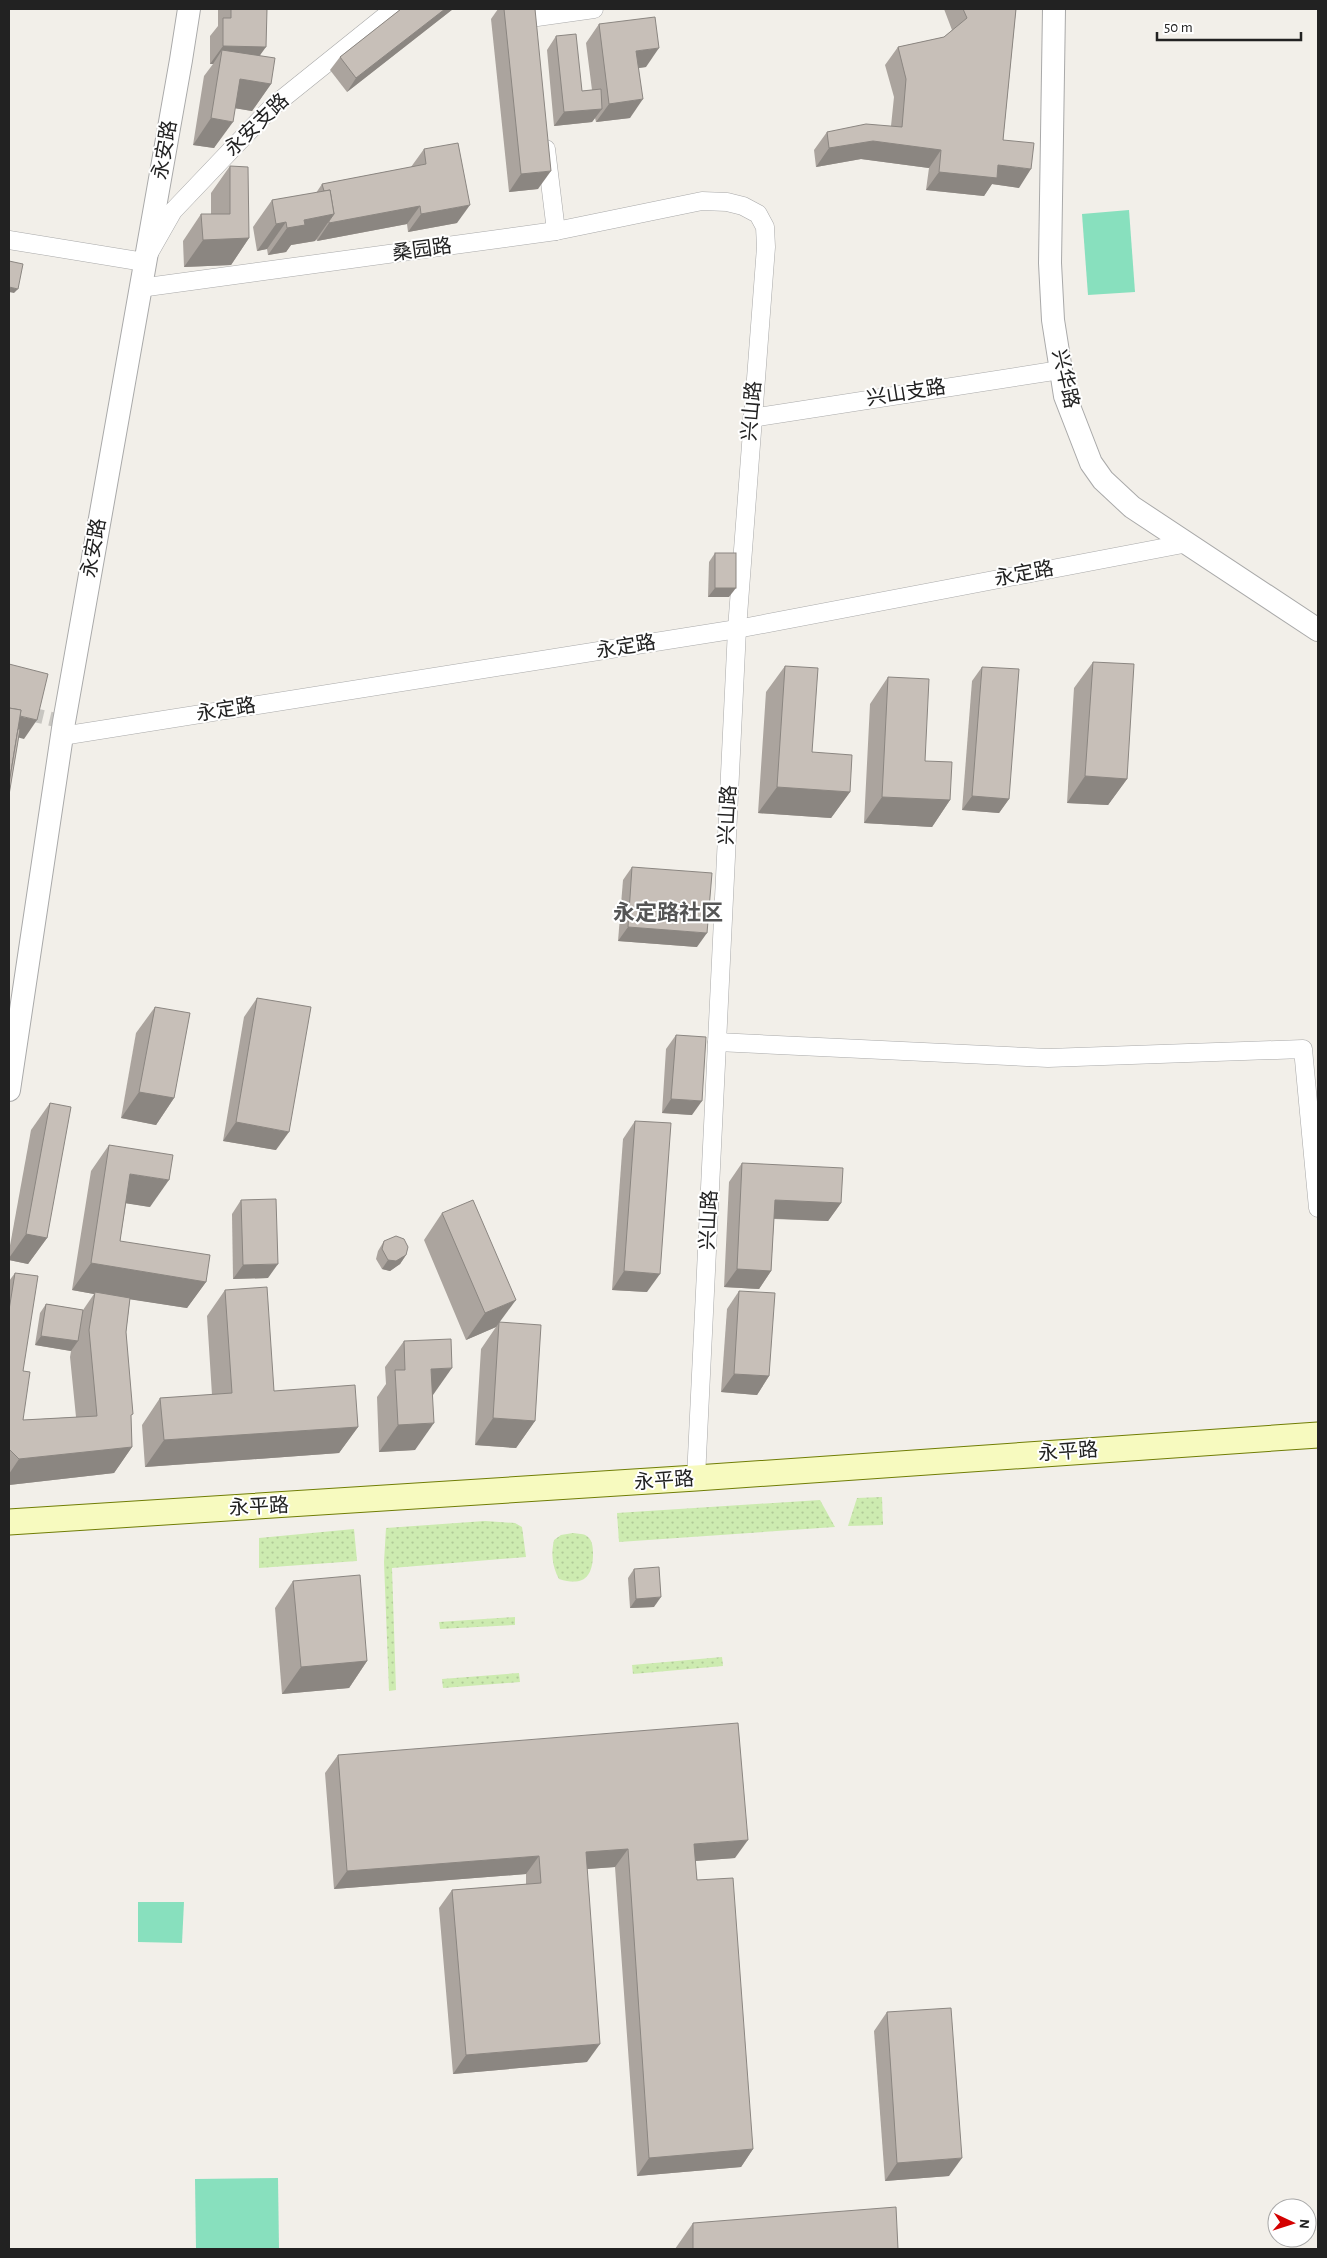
<svg xmlns="http://www.w3.org/2000/svg" width="1327" height="2258" font-family="'Alegreya Sans','Noto Sans SC',sans-serif">
<style>
.grass{fill:url(#grass-dots)}
.pitch{fill:#88e0be}
.lines{fill:none;stroke-linecap:round;stroke-linejoin:round}
.pedestrian-tunnel{stroke:#c8c6c1;stroke-width:14;stroke-dasharray:14 7;stroke-linecap:butt}
.minor-casing{stroke:#a9a9a9;stroke-width:19}
.tertiary-casing{stroke:#a9a9a9;stroke-width:24}
.secondary-casing{stroke:#707d05;stroke-width:27}
.minor{stroke:#fff;stroke-width:18}
.tertiary{stroke:#fff;stroke-width:22}
.secondary{stroke:#f7fabf;stroke-width:25}
.wall{fill:#aba49e}
.shaded-wall{fill:#8b8681}
.building{fill:#c7bfb8;stroke:#8b8681}
.labels{text-anchor:middle;dominant-baseline:central;stroke-width:4;stroke-linejoin:round;paint-order:stroke}
.street-label{font-size:20px;fill:#222;stroke:#fff}
.quarter-label{font-size:22px;font-weight:bold;fill:#555;stroke:#fff}
</style>
<defs>
<pattern id="grass-dots" width="8" height="8" patternUnits="userSpaceOnUse" patternTransform="scale(1.25)"><rect width="8" height="8" fill="#cdebb0"/><path d="M2 2h.1M6 6h.1" fill="none" stroke="#b0c997" stroke-width="1.8" stroke-linecap="round"/></pattern>
</defs>
<rect width="100%" height="100%" fill="#f2efe9"/>
<!-- grass -->
<g class="grass">
<path d="M882,1497l1,28 -35,1 9,-28z"/>
<path d="M820,1500l15,27 -216,15 -2,-29z"/>
<path d="M485,1521l30,2 7,4 4,30 -134,11 4,122 -7,1 -5,-129 2,-34z"/>
<path d="M354,1529l3,32 -98,7v-30z"/>
<path d="M573,1533c5,1 11,0 15,4 5,4 5,12 5,19 -1,23 -11,30 -34,23 -7,-13 -8,-26 -5,-39l7,-5z"/>
<path d="M515,1617v8l-75,4 -1,-7z"/>
<path d="M722,1657l1,9 -90,8 -1,-9z"/>
<path d="M519,1673l1,9 -77,6 -1,-9z"/>
</g>
<!-- pitch -->
<g class="pitch">
<path d="M1129,210l6,82 -47,3 -6,-81z"/>
<path d="M138,1902h46l-2,41 -44,-1z"/>
<path d="M278,2178l1,71h-83l-1,-70z"/>
</g>
<g class="lines">
<!-- pedestrian-tunnel -->
<path class="pedestrian-tunnel" d="M9,709l55,13"/>
<!-- minor casing -->
<g class="minor-casing">
<g id="minor">
<path d="M530,18l64,-9"/>
<path d="M546,149l10,82"/>
<path d="M9,240l135,22 29,-51 99,-104 122,-98"/>
<path d="M140,288l416,-57 146,-30 25,1 16,4 15,8 7,13 1,20 -29,382 -41,849"/>
<path d="M752,418l308,-48"/>
<path d="M62,736l675,-107 451,-86"/>
<path d="M717,1042l331,16 255,-9 15,159"/>
</g>
</g>
<!-- tertiary casing -->
<g class="tertiary-casing">
<g id="tertiary">
<path d="M1054,9l-4,254 3,57 12,76 26,67 12,17 29,27 186,123"/>
<path d="M9,1090l55,-368 117,-662 8,-51"/>
</g>
</g>
<!-- secondary casing -->
<g class="secondary-casing">
<path id="secondary" d="M9,1522l687,-44 622,-43"/>
</g>
<!-- minor -->
<use href="#minor" class="minor"/>
<!-- tertiary -->
<use href="#tertiary" class="tertiary"/>
<!-- secondary -->
<use href="#secondary" class="secondary"/>
</g>
<!-- wall -->
<g class="wall">
<path d="M218,9h49l-7,47 11,28 -19,27 -17,-3 -21,40 -21,-3 11,-69 9,-12h-3v-28l8,-10z"/>
<path d="M401,9h52l-106,83 -17,-22 10,-13z"/>
<path d="M498,9h37l3,180 -29,3 -18,-173z"/>
<path d="M944,9h72l-13,131 16,48 -27,-4 -8,12 -58,-6 3,-22 -68,-9 -45,8 -2,-17 13,-18 64,-6 3,-29 -9,-32 13,-18 46,-10 8,-7z"/>
<path d="M599,24l47,43 -8,1 -8,50 -34,4 -1,-4 -3,4 -38,4 -7,-76 9,-14 26,55 10,-1 -6,-47z"/>
<path d="M424,149l33,74 -49,9 -1,-8 -90,17 -1,-2 -1,2 -24,4 -5,7 -18,3 -1,-6 -10,2 -4,-24 19,-27 44,-7 6,-9 89,-17z"/>
<path d="M230,166l19,72 -18,27 -47,2 -1,-26 18,-27h10v-21z"/>
<path d="M715,553l14,44h-21l1,-35z"/>
<path d="M1093,662l34,117 -19,26 -41,-2 7,-115z"/>
<path d="M785,666l27,86 38,40 -19,26 -73,-5 8,-121z"/>
<path d="M982,667l27,132 -10,14 -37,-3 10,-129z"/>
<path d="M888,677l37,84 25,39 -18,27 -68,-4 6,-119z"/>
<path d="M632,867l65,80 -79,-6 5,-61z"/>
<path d="M257,998l19,152 -53,-9 21,-124z"/>
<path d="M155,1007l19,91 -18,27 -35,-7 15,-85z"/>
<path d="M676,1035l16,80 -30,-2 4,-64z"/>
<path d="M50,1103l-3,135 -19,26 -19,-4v-9l22,-121z"/>
<path d="M635,1121l12,171 -35,-2 11,-151z"/>
<path d="M109,1145l41,62 -24,-4 -6,38 86,41 -19,26 -57,-9 -4,33 6,115 -18,26 -105,12v-204l6,-8 8,98v49l53,-3 -6,-60 1,-6 -36,-6 5,-32 6,-9 37,6 11,-16 -22,-4 19,-119z"/>
<path d="M742,1163l99,40 -13,18 -54,-2 -3,52 -12,18 -35,-2 5,-105z"/>
<path d="M241,1200l27,78 -35,1 -1,-65z"/>
<path d="M442,1213l58,109 35,99 -19,27 -41,-3 6,-96 15,-22 -30,13 -42,-100z"/>
<path d="M384,1241l22,14 -6,9 -10,7 -8,-2 -6,-10 2,-8z"/>
<path d="M225,1290l49,101 84,36 -19,26 -194,14 -3,-42 18,-27 52,-3 -5,-79z"/>
<path d="M739,1291l30,85 -12,19 -36,-3 6,-83z"/>
<path d="M404,1341l29,54h-1l-17,55 -36,2 -2,-55 9,-13 -1,-17z"/>
<path d="M634,1569l20,38 -24,1 -2,-30z"/>
<path d="M293,1581l74,80 -18,27 -67,6 -7,-86z"/>
<path d="M338,1755l397,103 -40,3 2,19 56,269 -12,18 -104,9 -22,-309 -28,2v193l-134,12 -14,-166 13,-18 74,-6v-10l-192,15 -9,-116z"/>
<path d="M887,2012l62,164 -64,5 -11,-150z"/>
<path d="M693,2223l205,26h-223z"/>
</g>
<!-- shaded-wall -->
<g class="shaded-wall">
<path d="M445,9h8l-106,83 9,-14z"/>
<path d="M223,46l43,1 -13,18 -31,-15 -9,14h-3z"/>
<path d="M659,48l-13,19 -22,3 12,-19z"/>
<path d="M240,79l31,5 -19,27 -31,-5z"/>
<path d="M643,99l-13,19 -34,4 13,-18z"/>
<path d="M602,109l-10,13 -38,4 10,-14z"/>
<path d="M211,118l22,4 -19,26 -21,-3z"/>
<path d="M873,141l68,9 -12,18 -68,-9 -45,8 13,-19z"/>
<path d="M998,165l33,4 -12,19 -27,-4 -8,12 -58,-6 13,-18z"/>
<path d="M551,171l-13,18 -29,3 12,-18z"/>
<path d="M470,205l-13,18 -49,9 13,-18z"/>
<path d="M420,206l-13,18 -90,17 12,-18z"/>
<path d="M334,214l-19,27 -24,4 -5,7 -18,3 19,-27 17,-8z"/>
<path d="M286,222l-19,27 -10,2 19,-27z"/>
<path d="M249,238l-18,27 -47,2 19,-27z"/>
<path d="M9,287l9,2 -4,4 -5,-1z"/>
<path d="M715,588h21l-7,9h-21z"/>
<path d="M9,714l28,6 -13,19 -15,-4z"/>
<path d="M1085,776l42,3 -19,26 -41,-2z"/>
<path d="M777,787l73,5 -19,26 -73,-5z"/>
<path d="M972,796l37,3 -10,14 -37,-3z"/>
<path d="M882,797l68,3 -18,27 -68,-4z"/>
<path d="M628,927l79,6 -10,14 -79,-6z"/>
<path d="M139,1092l35,6 -18,27 -35,-7z"/>
<path d="M671,1099l31,2 -10,14 -30,-2z"/>
<path d="M236,1122l53,10 -13,18 -53,-9z"/>
<path d="M130,1174l39,6 -19,27 -39,-6z"/>
<path d="M775,1200l66,3 -13,18 -66,-3z"/>
<path d="M26,1234l21,4 -19,26 -19,-4v-2z"/>
<path d="M406,1255l-6,9 -10,7 -8,-2 6,-9z"/>
<path d="M91,1263l115,19 -19,26 -92,-14v-2l-1,2 -22,-4z"/>
<path d="M278,1264l-10,14 -35,1 10,-14z"/>
<path d="M737,1269l34,2 -12,18 -35,-2z"/>
<path d="M624,1271l36,3 -13,18 -35,-2z"/>
<path d="M516,1300l-20,27 -30,13 19,-27z"/>
<path d="M41,1336l37,5 -7,10 -36,-6z"/>
<path d="M452,1368l-19,27 -20,1 18,-27z"/>
<path d="M734,1374l35,2 -12,19 -36,-3z"/>
<path d="M493,1418l42,3 -19,27 -41,-3z"/>
<path d="M434,1423l-19,27 -36,2 19,-27z"/>
<path d="M358,1427l-19,26 -194,14 19,-27z"/>
<path d="M132,1447l-18,26 -105,12v-11l10,-15z"/>
<path d="M661,1597l-7,10 -24,1 6,-9z"/>
<path d="M367,1661l-18,27 -67,6 19,-27z"/>
<path d="M748,1840l-13,18 -54,4 13,-18z"/>
<path d="M628,1849l-13,18 -42,3 13,-18z"/>
<path d="M539,1856l-13,18 -192,15 13,-18z"/>
<path d="M600,2044l-13,18 -134,12 13,-19z"/>
<path d="M753,2149l-12,18 -104,9 12,-18z"/>
<path d="M962,2158l-13,18 -64,5 12,-18z"/>
</g>
<!-- building -->
<g class="building">
<path d="M231,9h36l-1,38 -43,-1v-28h8z"/>
<path d="M401,9h44l-89,69 -16,-21z"/>
<path d="M504,9h31l16,162 -30,3z"/>
<path d="M963,9h53l-13,131 31,3 -3,26 -33,-4 -1,13 -58,-6 2,-22 -68,-9 -44,7 -2,-16 39,-8 36,3 4,-48 -8,-32 46,-10 23,-19z"/>
<path d="M655,17l4,31 -23,3 7,48 -34,5 -10,-80z"/>
<path d="M576,34l6,57 19,-2 1,20 -38,3 -8,-76z"/>
<path d="M222,50l53,8 -4,26 -31,-5 -7,43 -22,-4z"/>
<path d="M458,143l12,62 -49,9 -1,-8 -91,17v-2l5,-7 -4,-24 -6,1 -2,-7 104,-20 -2,-15z"/>
<path d="M230,166l18,1 1,71 -46,2 -2,-26h29z"/>
<path d="M330,190l4,24 -30,6 1,5 -18,3 -1,-6 -10,2 -4,-24z"/>
<path d="M9,261l14,3 -5,25 -9,-2z"/>
<rect x="715" y="553" width="21" height="35"/>
<path d="M1093,662l41,2 -7,115 -42,-3z"/>
<path d="M9,664l39,10 -11,46 -17,-4 1,-6 -12,-2z"/>
<path d="M785,666l33,2 -6,84 40,3 -2,37 -73,-5z"/>
<path d="M982,667l37,2 -10,130 -37,-3z"/>
<path d="M888,677l41,2 -4,82 27,1 -2,38 -68,-3z"/>
<path d="M9,708l12,2 -12,74z"/>
<path d="M18,729h2l-11,66v-11z"/>
<path d="M632,867l80,6 -5,60 -79,-6z"/>
<path d="M257,998l54,9 -22,125 -53,-10z"/>
<path d="M155,1007l35,6 -16,85 -35,-6z"/>
<path d="M676,1035l30,2 -4,64 -31,-2z"/>
<path d="M50,1103l21,4 -24,131 -21,-4z"/>
<path d="M635,1121l36,2 -11,151 -36,-3z"/>
<path d="M109,1145l64,10 -4,25 -39,-6 -10,67 90,14 -4,27 -115,-19z"/>
<path d="M742,1163l101,5 -2,35 -66,-3 -4,71 -34,-2z"/>
<path d="M276,1199l2,65 -35,1 -2,-65z"/>
<path d="M473,1200l43,100 -31,13 -43,-100z"/>
<path d="M396,1236l8,3 4,8 -2,8 -10,6 -8,-1 -6,-11 2,-8z"/>
<path d="M15,1273l23,3 -15,95 7,1 -7,48 74,-4 -8,-86 6,-38 35,6 -4,34 7,82 -2,1 1,32 -113,12 -10,-10v-139z"/>
<path d="M267,1287l7,104 81,-6 3,42 -194,13 -4,-42 72,-5 -7,-103z"/>
<path d="M739,1291l36,2 -6,83 -35,-2z"/>
<path d="M46,1304l37,6 -5,31 -37,-5z"/>
<path d="M499,1322l42,3 -6,96 -42,-3z"/>
<path d="M451,1339l1,29 -21,1 3,54 -36,2 -3,-55h10l-1,-29z"/>
<path d="M659,1567l2,30 -25,2 -2,-30z"/>
<path d="M360,1575l7,86 -66,6 -8,-86z"/>
<path d="M738,1723l10,117 -54,4 3,36 36,-2 20,271 -104,9 -21,-309 -42,3 14,192 -134,11 -14,-165 89,-7 -2,-27 -192,15 -9,-116z"/>
<path d="M951,2008l11,150 -65,5 -10,-151z"/>
<path d="M896,2207l2,42h-205v-26z"/>
</g>
<g class="labels">
<!-- street labels -->
<g class="street-label">
<text transform="translate(257 125) rotate(-44)">永安支路</text>
<text transform="translate(165 150) rotate(-80)">永安路</text>
<text transform="translate(422 250) rotate(-8)">桑园路</text>
<text transform="translate(1065 379) rotate(77)">兴华路</text>
<text transform="translate(906 393) rotate(-9)">兴山支路</text>
<text transform="translate(752 411) rotate(-85)">兴山路</text>
<text transform="translate(94 548) rotate(-80)">永安路</text>
<text transform="translate(1024 574) rotate(-11)">永定路</text>
<text transform="translate(626 647) rotate(-9)">永定路</text>
<text transform="translate(226 710) rotate(-9)">永定路</text>
<text transform="translate(728 815) rotate(-87)">兴山路</text>
<text transform="translate(709 1220) rotate(-87)">兴山路</text>
<text transform="translate(1068 1452) rotate(-4)">永平路</text>
<text transform="translate(664 1481) rotate(-4)">永平路</text>
<text transform="translate(259 1507) rotate(-3)">永平路</text>
</g>
<!-- quarter labels -->
<g class="quarter-label">
<text x="668" y="913">永定路社区</text>
</g>
</g>
<!-- border -->
<rect width="1327" height="2258" fill="none" stroke="#222222" stroke-width="20"/>
<!-- north arrow -->
<g transform="translate(1292 2223) rotate(94)"><circle r="24" fill="#ffffff" stroke="#a7a7a7"/>
<path d="M0-4L9 19L0 12L-9 19Z" fill="#d40000"/>
<text y="-8" font-size="14" font-weight="bold" text-anchor="middle" fill="#222222">N</text>
</g>
<!-- scale -->
<path d="M1157 32v8h144v-8" fill="none" stroke="#222222" stroke-width="2.5"/>
<text x="1164" y="32" font-size="15" fill="#222222" stroke="#ffffff" stroke-width="4" paint-order="stroke">50 m</text>
</svg>
